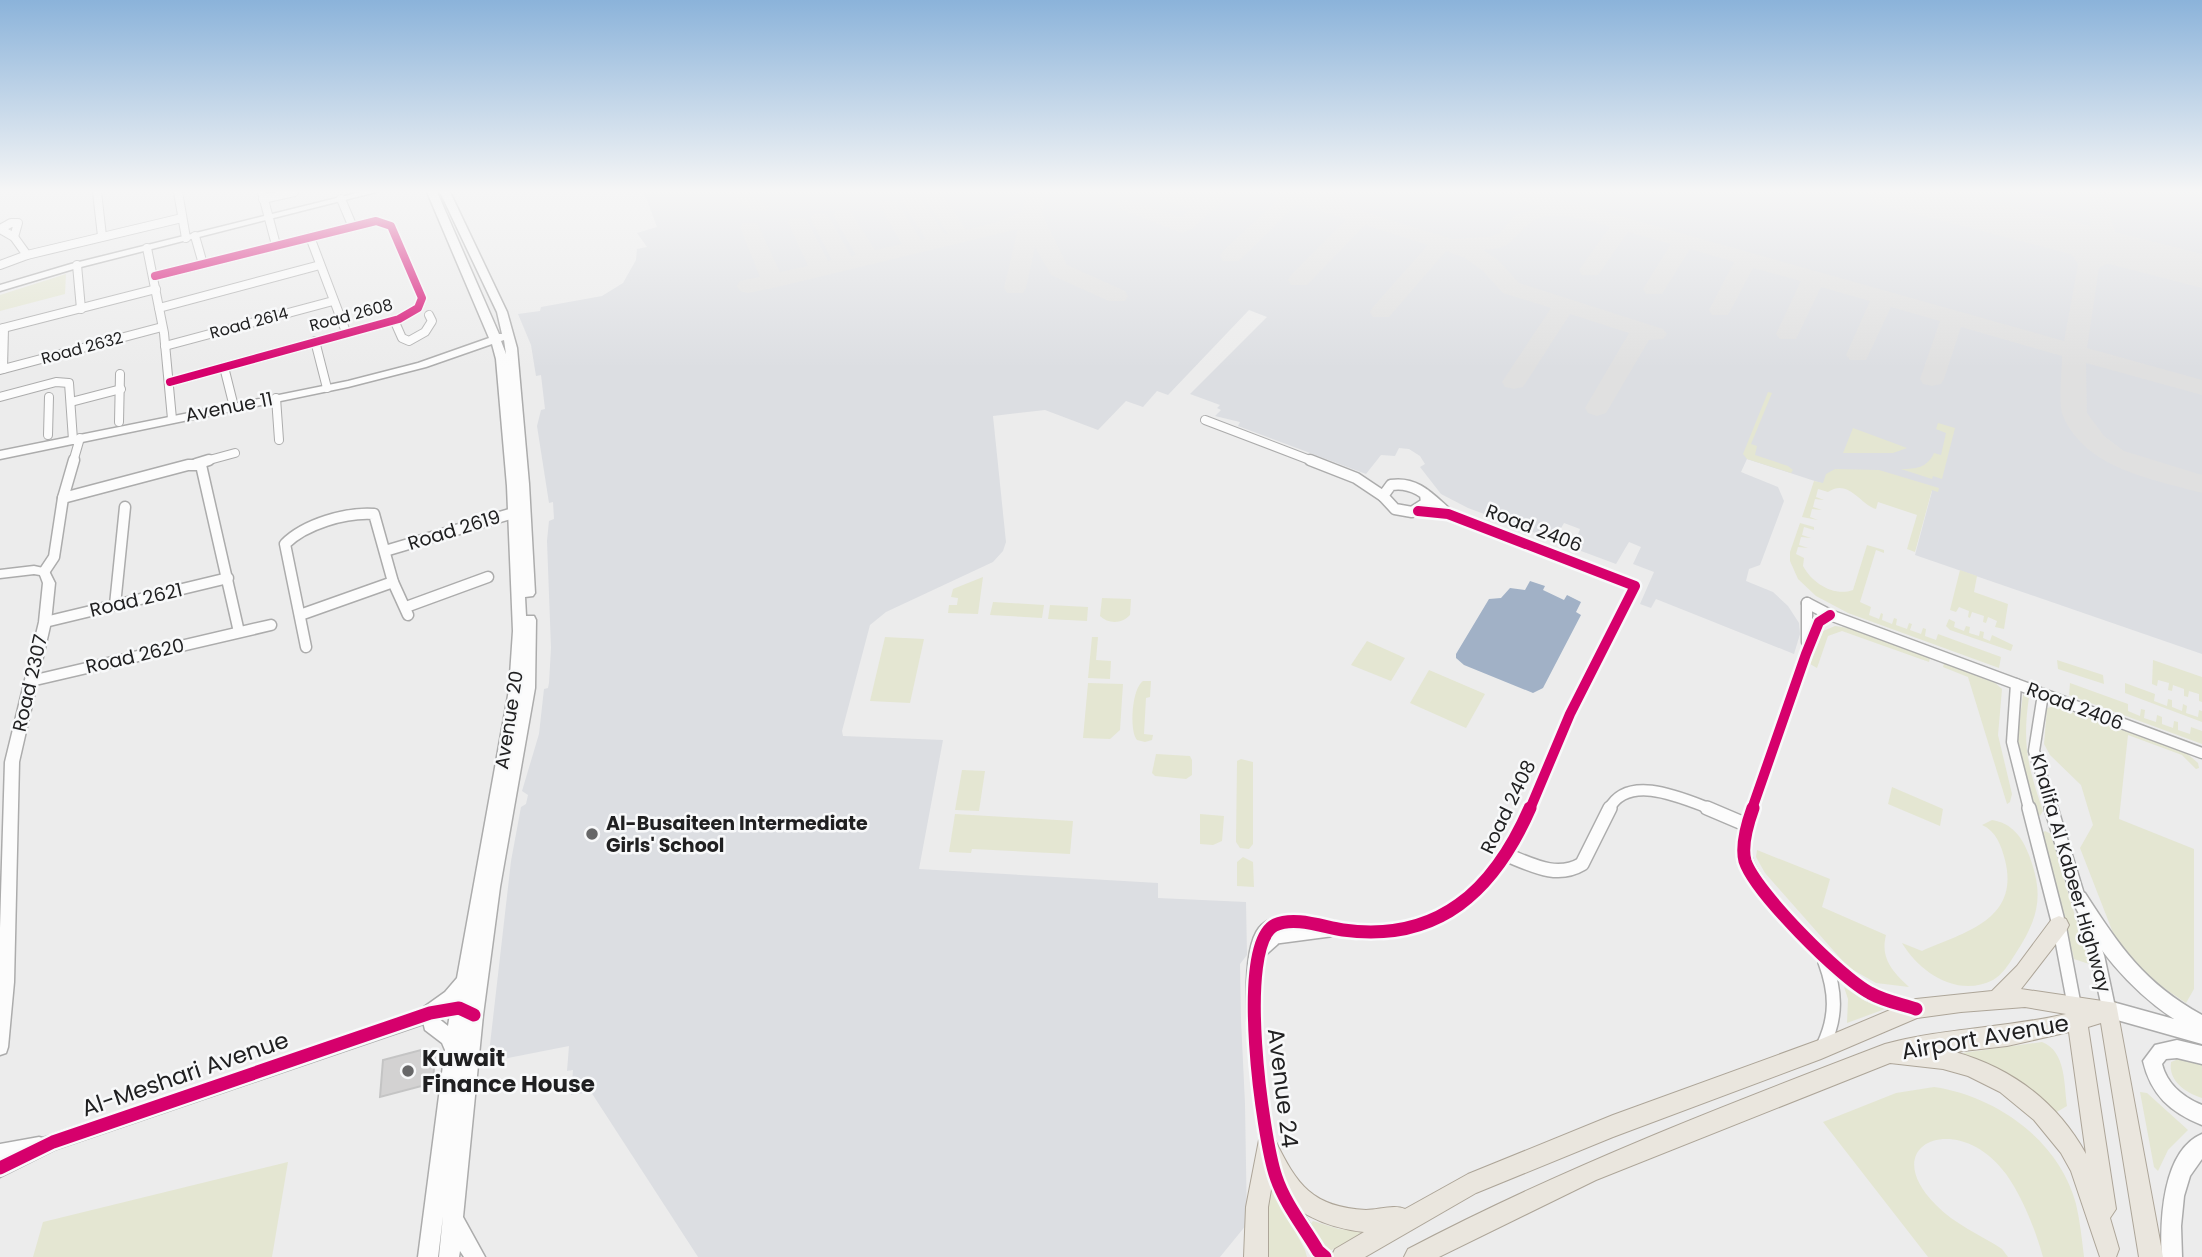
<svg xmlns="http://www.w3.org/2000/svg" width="2202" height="1257" font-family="Poppins,sans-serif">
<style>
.built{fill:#dcdee2}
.green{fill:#e4e6d2}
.water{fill:#a1b1c6}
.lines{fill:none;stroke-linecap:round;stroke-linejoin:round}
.taxiway{fill:#e0e0e0;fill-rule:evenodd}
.runway{fill:#e0e0e0;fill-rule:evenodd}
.building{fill:#d3d2d2;stroke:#c4c4c4;stroke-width:2}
.minor-far2-casing{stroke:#acacac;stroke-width:10}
.minor-far1-casing{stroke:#acacac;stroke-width:13}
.minor-casing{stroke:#acacac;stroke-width:16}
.tertiary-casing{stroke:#acacac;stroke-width:3}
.secondary-casing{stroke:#acacac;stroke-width:3}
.primary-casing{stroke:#ada598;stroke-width:2}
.minor-far2{stroke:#fcfcfc;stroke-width:8}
.minor-far1{stroke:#fcfcfc;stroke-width:10}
.minor{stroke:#fcfcfc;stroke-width:13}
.tertiary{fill:#fcfcfc;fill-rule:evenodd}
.secondary{fill:#fcfcfc;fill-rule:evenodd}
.primary{fill:#eae6de;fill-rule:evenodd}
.cycleway-far2-casing{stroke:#f8f9fa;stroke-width:11}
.cycleway-far1-casing{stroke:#f8f9fa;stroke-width:15}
.cycleway-casing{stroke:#f8f9fa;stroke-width:18}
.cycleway-far2{stroke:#d6006c;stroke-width:8}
.cycleway-far1{stroke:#d6006c;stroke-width:10}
.cycleway{stroke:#d6006c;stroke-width:13}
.poi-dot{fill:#676768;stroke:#f8f9fa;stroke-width:2.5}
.labels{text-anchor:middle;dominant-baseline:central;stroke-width:5;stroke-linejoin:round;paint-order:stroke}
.far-street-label{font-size:16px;fill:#202021;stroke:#f8f9fa}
.street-label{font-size:19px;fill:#202021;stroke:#f8f9fa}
.poi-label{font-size:19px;font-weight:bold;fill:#202021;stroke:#f8f9fa;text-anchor:start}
.near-street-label{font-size:23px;fill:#202021;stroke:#f8f9fa}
.near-poi-label{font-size:23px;font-weight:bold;fill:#202021;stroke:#f8f9fa;text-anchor:start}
</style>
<rect width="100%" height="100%" fill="#ececec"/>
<!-- built -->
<path class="built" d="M644,192h1558v462l-287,-99 17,-64 -102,-5 -83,-27 -6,13 37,15 6,14 -24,64 -11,4 -3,12 27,11 15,14 11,17 1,11 -6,20 -138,-55 -5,9 -11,-4 14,-32 -21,-8 8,-17 -12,-5 -13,22 -43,-16 7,-19 -16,-6 -10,17 -86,-32 -27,-14 -21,-27 5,-3 -5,-8 -11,-7 -10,-1 -4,8 -14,-1 -15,19 -128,-48 2,-4 -25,-6 6,-6 -4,-2 3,-3 -30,-11 77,-77 -18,-7 -81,85 -11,-4 -14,16 -17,-6 -28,29 -53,-20 -52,6 13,126 -3,9 -10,11 -107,50 -16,13 -28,106 1,5 100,4 -24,129 239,14v15l88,4 1,53 -7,9 1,56 4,84 2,120 -27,33h-522l-107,-165 -20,3 2,-25 -6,1 2,-25 -81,16 23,-201 10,-54 5,-3 2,-9 -6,-4 17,-57 5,-45 4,-1 1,-5 2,-35 -4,-107 2,-20 5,-2 -1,-17 -4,1 -12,-77 4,-16 4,-1 -4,-34 -5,1 -5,-31 -13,-31 22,-3 1,-4 61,-11 21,-13 13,-23 1,-11 10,-2 -10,-14 20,-6z"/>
<!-- green -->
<g class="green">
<path d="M66,274l-1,20 -65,17v-16z"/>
<path d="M1768,392l4,1 -21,51 6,2 -2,9 33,11 5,4 -2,3 -44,-14 -4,-5z"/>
<path d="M1938,423l17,5 -13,51 -9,-3 -1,3 -31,-10c15,0 26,-1 33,-16l7,2 5,-22 -10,-4z"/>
<path d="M1853,428l54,20 -14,5h-50z"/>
<path d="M1835,469l44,1 60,18 -1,4 -6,-2 -17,62 -8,-3 10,-34 -39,-13 -2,7c-16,-5 -28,-31 -48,-17l-10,-3 -2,8 8,3 -9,-1 -2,8 9,3 -10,-1 -2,8 8,3 -16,-3 12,-36 9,2 3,-9z"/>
<path d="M1800,523l14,4v3l-10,-3 -2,8 9,3 -10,-1 -2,8 9,3 -10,-1 -2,7 8,4 -1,8c9,17 31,31 50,24l14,-45 17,5v3l-8,-3 -16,52 11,5 -2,8 10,4 2,-6 2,1 -1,6 10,4 2,-6 3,1 -1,6 11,4 2,-6 3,1 -2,6 11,4 2,-6 3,1 -1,7 11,4 2,-6 63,23 -2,11 -151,-55 -32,-17 -18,-17 -8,-18v-9z"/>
<path d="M1960,570l17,6 -3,16 34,12 -4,25 -9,-2 2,-6 -9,-4 -2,6 -3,-1 1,-6 -12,-4 -2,6 -2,-1 1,-6 -10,-4 -3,5 -6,-2z"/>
<path d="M983,577l-5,37 -30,-1 1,-8h8l1,-7 -7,-1 2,-8z"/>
<path d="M1102,598l29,1 -1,16c-8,9 -22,9 -30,1z"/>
<path d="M993,602l51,3 -2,13 -52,-3z"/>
<path d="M1050,605l38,2 -1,14 -39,-2z"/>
<path d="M1949,619l6,3 -1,5 10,4 2,-5 4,1 -1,6 10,3 1,-5 4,1 -1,6 7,3 2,-6 21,10 -2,6 -61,-21 -4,-4z"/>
<path d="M1835,626l14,2 81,30 -1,4 -87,-31 -14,5 -11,32 -7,-4 13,-33z"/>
<path d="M885,637l39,2 -14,64 -40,-2z"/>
<path d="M1092,637h6l-2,23 15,1 -1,18 -22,-1z"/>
<path d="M1367,641l38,17 -14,23 -40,-16z"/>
<path d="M2057,660l46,15 1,9 -46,-15z"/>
<path d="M2153,660l49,17v25l-3,-1v-7l-10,-3 -1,6 -4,-1v-7l-11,-4 -1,6 -4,-1 1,-7 -11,-3 -1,6 -5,-2z"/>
<path d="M1944,663l51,20 7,6 -4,46 14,59 -2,8 -3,2 -39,-127 -25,-10z"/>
<path d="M1429,670l56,24 -19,34 -56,-25z"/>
<path d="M1143,681h8l-1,16 -4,1 -2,36 9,1 -1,5 -7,2 -8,-2c-8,-10 -5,-52 6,-59z"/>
<path d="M1088,683l35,1 -3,46 -10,9 -27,-1z"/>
<path d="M2070,683l58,21v7l12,5 1,-7 4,1 -1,8 12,4 1,-7 5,2v7l11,4 1,-7 4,1v8l12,4 1,-7 11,4v13l-133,-49z"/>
<path d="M2125,683l30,11 -1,7 13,5 1,-7 4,1v7l10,4 1,-7 4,2 -1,7 12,4 1,-7 3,1v11l-77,-29z"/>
<path d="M2026,694l3,3c-7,48 -1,70 14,114l-3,5 -4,-3 -19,-74 6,-44z"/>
<path d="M2051,707h6l127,44 14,12 1,5 -3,1 -14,-14 -54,-20 -9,84 75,30v140l-8,14 -37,-25 -34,-40 -35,-90 13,-23 -12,-40 -31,-30 -6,-11 3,-36z"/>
<path d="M1156,754l34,2 2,4v15l-6,4 -31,-3 -3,-3z"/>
<path d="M1241,759l12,3v82l-4,5 -9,-1 -4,-6 1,-81z"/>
<path d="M962,770l23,1 -6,40 -24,-1z"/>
<path d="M1892,787l51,22 -3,17 -52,-22z"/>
<path d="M955,814l118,7 -3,33 -98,-5 -1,4 -22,-1z"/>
<path d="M1200,814l24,2 -2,25 -9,4 -13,-1z"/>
<path d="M1992,820c20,3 30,17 37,35 16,42 9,64 -15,101 -5,8 -12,19 -21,24 -35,18 -73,-7 -91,-37l20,8c43,-19 98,-31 83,-91 -4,-15 -9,-29 -23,-35z"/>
<path d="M2045,831l6,3 38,130 -15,-5 -32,-126z"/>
<path d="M1757,850l73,29 -8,28 64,28c-6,24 7,37 23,52l-33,-4 -28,-16 -83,-94 -9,-16z"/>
<path d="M1243,857l10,5 1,25 -17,-1v-24z"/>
<path d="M1844,987l21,14 20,8 -38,14 1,-24z"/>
<path d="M2042,1042c24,9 22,42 25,64l-12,7 -80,-54 -13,-6z"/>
<path d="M2181,1058l21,4v36c-16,-5 -34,-17 -31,-36z"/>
<path d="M1934,1087c62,9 125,53 142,117 4,17 6,36 8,53h-41c-8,-28 -20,-59 -37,-83 -47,-65 -132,-31 -70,31 18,19 45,30 66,44l6,8h-80l-105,-135 73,-29z"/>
<path d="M2140,1092l7,1 41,37 -20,20 -10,21 -4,-4z"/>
<path d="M288,1162l-16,95h-239l10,-35z"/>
<path d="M1272,1187l33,63 2,7h-38l-1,-66z"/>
<path d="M1313,1221l26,8 21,2 1,3 -35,19 -16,-28z"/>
</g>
<!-- water -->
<path class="water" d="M1530,581l15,5 -2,4 21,10 3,-5 14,7 -5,10 5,3 -38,73 -10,5 -69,-28 -8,-7v-4l33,-55 12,-1 9,-10 15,2z"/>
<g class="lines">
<!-- taxiway -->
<g class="taxiway">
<path d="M726,192h24l19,15 -3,4h-14z"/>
<path d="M925,192h16l25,38 32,-8 24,-11 5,-19h20l-5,22 25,51 58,26 3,5 -3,5h-16l-58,-26 -16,-28 -9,41 -3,5h-16l-3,-5 14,-59 -245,59 -25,5 -8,-2 -3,-5 3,-5 20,-4 -20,-50 3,-4h14l23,49 28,-6 -20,-44 3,-4h14l3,4 20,39 4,-1 -22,-42 3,-4h14l24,42 5,-1 -23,-40 3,-4h14l25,39 27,-6 -23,-39 3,-4h14l25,39 5,-1 -25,-39 3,-4h14l27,38h3l-25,-38z"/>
<path d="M1150,192h31l21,7 8,-7h23l-41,37 -10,4 -63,-24 -3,-4 3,-4 7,-2 55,18 10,-8 -38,-13z"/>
<path d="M1268,192h33l24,7 -2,-7h20l3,10 9,7 97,30 37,-2 11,-4 15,-18 26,-8 -37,-11 -3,-4h34l529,149 14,-76 -5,-9 -13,-10 -30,-13 -4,-4 4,-4c21,-6 51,12 64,29l17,-5c-23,-13 -23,-32 -21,-57h20v25l6,17 33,18 19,3 3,5 -3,5c-23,5 -47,-12 -69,3l-12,80 115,32v15l-116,-32 1,50 17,23 20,15 78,24v18c-50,-14 -116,-24 -139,-77 -5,-12 -1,-46 -1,-60l-101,-29 -17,52 -3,5 -9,2 -9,-2 -3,-5 20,-58 -49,-14 -25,53h-16l-4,-5 24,-54 -49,-14 -25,52h-16l-4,-5 25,-53 -48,-13 -25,47h-16l-3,-5 25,-48 -44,-13 -28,45h-16l-3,-5 28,-45 -43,-12 -30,43h-16l-3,-5 31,-43c-21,-6 -61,-20 -81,-3 -20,16 -14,24 -46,26l16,11 20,22 144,46 4,5 -4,5 -14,1 -43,73 -9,3 -9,-3 -3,-5 44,-75 -59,-19 -47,73 -9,2 -9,-2 -3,-5 49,-74 -48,-15 -20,-22 -18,-13 -19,-7 -57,66h-16l-3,-5 3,-5 55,-62 -63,-20 -58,60h-16l-3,-5 3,-5 56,-56 -50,-15 -58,57h-16l-3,-5 3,-5 56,-52z"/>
</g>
<!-- runway -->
<path class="runway" d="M1866,192h88l248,62v34l-329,-85z"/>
</g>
<!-- building -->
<path class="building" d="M421,1050v6l14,-4 -2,31 -53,14 3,-37z"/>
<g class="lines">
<!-- minor-far2 casing -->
<g class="minor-far2-casing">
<g id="minor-far2">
<path d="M97,192l5,44"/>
<path d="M178,192l8,46"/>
<path d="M262,192l14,53"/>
<path d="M263,199l31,-7"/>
<path d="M341,199l11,26"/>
<path d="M11,223h7l-4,14 -14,-8z"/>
<path d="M195,236l8,28"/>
<path d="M14,237l13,18"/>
<path d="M310,237l36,95"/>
<path d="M147,248l17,85 8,86"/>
<path d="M0,265l27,-10 155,-37"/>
<path d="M77,265l4,44"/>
<path d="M155,276l221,-55 15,5 31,72 -4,10 -19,11 -229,63"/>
<path d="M159,308l161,-43"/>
<path d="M394,320l8,18 7,3 16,-9 7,-11 -3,-6"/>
<path d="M0,329l156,-40"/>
<path d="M315,341l12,47"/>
<path d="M165,346l168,-45"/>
<path d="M224,367l10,40"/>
<path d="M3,369l1,-41"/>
<path d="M0,370l162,-43"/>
<path d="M0,397l56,-15 13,1 4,57"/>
<path d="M276,398l3,42"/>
<path d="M71,402l50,-13"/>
<path d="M1205,420l110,42"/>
<path d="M119,422l1,-48"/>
<path d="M48,435l1,-38"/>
<path d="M73,462l7,-24"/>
<path d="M202,462l33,-9"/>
</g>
</g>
<!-- minor-far1 casing -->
<g class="minor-far1-casing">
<g id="minor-far1">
<path d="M1310,460l46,18 27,18"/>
<path d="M196,464l13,-4"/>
<path d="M1425,494l1,9 -14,9 -17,-3 -12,-13 8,-11c25,-4 39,13 56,28"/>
<path d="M63,498l125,-33h13l38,167"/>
<path d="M1418,511l30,3 187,72 -65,128 -40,95"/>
<path d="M385,551l135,-40"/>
<path d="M44,572l10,-15 9,-59 11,-38"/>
<path d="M1807,603l23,12 372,138"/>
<path d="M1807,603v39"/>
<path d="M115,605l10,-98"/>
<path d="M406,607l82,-30"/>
<path d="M300,615l93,-33"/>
<path d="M45,622l183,-44"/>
<path d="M306,647l-21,-103c20,-20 61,-32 89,-30l19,68 15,33"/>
<path d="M31,681l240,-56"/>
<path d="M2016,684l-4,58 17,67"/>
<path d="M2043,694l-9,57 18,58"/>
<path d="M1609,809c19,-36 73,-11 102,0"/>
<path d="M1752,809l54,-155 13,-32 11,-7"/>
</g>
</g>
<!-- minor casing -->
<g class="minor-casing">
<g id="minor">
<path d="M1707,808l40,17"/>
<path d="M1753,808c-5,14 -12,38 -7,53 10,31 95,118 125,133 12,6 28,9 41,14"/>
<path d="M2029,808l30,117 15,79"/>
<path d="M2051,808l29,95"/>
<path d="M1507,855c25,10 50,24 75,9l28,-56"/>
<path d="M2085,918l13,40 11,52"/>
<path d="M1258,953l18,-16 53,-7"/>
<path d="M1823,1046c14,-29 13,-54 2,-84"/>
<path d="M1268,1149c-6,-40 -28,-187 -4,-217 17,-21 70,-2 93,0 89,6 140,-48 173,-124"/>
<path d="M1284,1193l34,58 7,6"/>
</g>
</g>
<!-- tertiary casing -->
<g class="tertiary-casing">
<g id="tertiary">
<path d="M361,192h15l-299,76 -77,23v-6l71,-21z"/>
<path d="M34,566l14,3 7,14 -4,39 -32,140 -5,220 -6,65 -2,6 -6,2v-127l5,-166 34,-140 4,-39 -3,-8 -6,-1 -34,4v-8z"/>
<path d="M438,1005l6,2 2,5 -2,5 -6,2 -382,130 -56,28v-33l39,-7 4,1z"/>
</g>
</g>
<!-- secondary casing -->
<g class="secondary-casing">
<g id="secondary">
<path d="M427,192h10l62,142h3l-5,-22 -57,-120h10l57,120 10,36 12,136 6,109 -2,3 -8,1 1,19h8l2,4 -1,68 -35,199 -17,128 -20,202 22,40h-21l-4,-6 -1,6h-20l4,-41 -5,41h-20l27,-207 -3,-7 -17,-13 -4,-17 3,-6 21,-15 12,-14 52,-288 4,-59 -6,-145 -11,-127 -4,-15 -66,23 -78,20 -348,72v-8l348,-70 70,-18 71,-25zM504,340l2,14 -5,-13zM451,1008l-3,18 -10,-8z"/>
<path d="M2079,891l6,2c35,54 59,90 117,122v29l-99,-28 -3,-6 3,-6 6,-3 65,18c-44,-29 -81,-73 -103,-121l2,-5z"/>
<path d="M2177,1040l25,6v18l-25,-6 -11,1 -4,5c5,20 21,33 40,41v20c-32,-13 -51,-30 -59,-64l12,-16z"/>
<path d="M2202,1134v25l-12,17 -6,20 -3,30 1,31h-20c-2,-36 0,-106 40,-123z"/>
</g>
</g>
<!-- primary casing -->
<g class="primary-casing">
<path id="primary" d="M2059,916l7,3 3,6 -3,6 -45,58 95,14 47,254h-24l-38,-234 -13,4 28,182 -6,9 9,31 -3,8h-16l-29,-86 -10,-18 -27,-33 -34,-28 -32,-16 -25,-7 -53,-6 -294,117 -157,77h-35l4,-8c154,-81 315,-143 477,-205 59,-16 121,-16 181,-30l-41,-7 -64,5 -44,6 -96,41 -208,78 -137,56 -111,64h-34l4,-8 29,-17c-36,-4 -70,-18 -92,-48l-4,23v50h-24l2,-50 13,-67 8,-3 8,3c22,45 37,67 91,70 12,0 28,-6 39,-1l63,-35 145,-59 206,-75 97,-41 76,-8 25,-25 35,-47zM2069,1032l17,122c-29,-52 -74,-86 -131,-102l52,-6z"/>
</g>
<!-- minor-far2 -->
<use href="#minor-far2" class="minor-far2"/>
<!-- minor-far1 -->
<use href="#minor-far1" class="minor-far1"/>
<!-- minor -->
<use href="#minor" class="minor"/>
<!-- tertiary -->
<use href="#tertiary" class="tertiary"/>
<!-- secondary -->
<use href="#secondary" class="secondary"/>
<!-- primary -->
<use href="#primary" class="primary"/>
<!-- cycleway-far2 casing -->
<g class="cycleway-far2-casing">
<path id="cycleway-far2" d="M155,276l221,-55 15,5 31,72 -4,10 -19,11 -229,63"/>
</g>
<!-- cycleway-far1 casing -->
<g class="cycleway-far1-casing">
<g id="cycleway-far1">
<path d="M1418,511l30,3 187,72 -65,128 -40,95"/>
<path d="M1752,809l54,-155 13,-32 11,-7"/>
</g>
</g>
<!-- cycleway casing -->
<g class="cycleway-casing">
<g id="cycleway">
<path d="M1753,808c-5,14 -12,38 -8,53 10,31 96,117 125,132 14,8 31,11 46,16"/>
<path d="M0,1168l53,-26 377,-129 29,-5 15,7"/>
<path d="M1325,1257l-7,-6c-14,-24 -33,-47 -42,-74 -13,-38 -41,-232 -1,-252 20,-9 48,2 68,5 96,13 151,-40 187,-122"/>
</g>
</g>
<!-- cycleway-far2 -->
<use href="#cycleway-far2" class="cycleway-far2"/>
<!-- cycleway-far1 -->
<use href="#cycleway-far1" class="cycleway-far1"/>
<!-- cycleway -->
<use href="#cycleway" class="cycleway"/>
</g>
<!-- sky -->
<linearGradient id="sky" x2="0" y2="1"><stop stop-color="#8bb3da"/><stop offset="0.52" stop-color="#f6f6f6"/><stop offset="1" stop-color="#f6f6f6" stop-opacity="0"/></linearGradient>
<rect width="2202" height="368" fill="url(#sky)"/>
<!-- markers -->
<g class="poi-dot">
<circle cx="592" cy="834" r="7"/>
<circle cx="408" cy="1071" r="7"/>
</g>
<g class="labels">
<!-- far-street labels -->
<g class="far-street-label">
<text transform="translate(351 315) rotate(-15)">Road 2608</text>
<text transform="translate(249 323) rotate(-15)">Road 2614</text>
<text transform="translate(82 348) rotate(-15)">Road 2632</text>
</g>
<!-- street labels -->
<g class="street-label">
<text transform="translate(229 407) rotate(-11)">Avenue 11</text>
<text transform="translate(1534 528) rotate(21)">Road 2406</text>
<text transform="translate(454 530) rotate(-17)">Road 2619</text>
<text transform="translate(136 600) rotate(-13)">Road 2621</text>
<text transform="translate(135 656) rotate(-13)">Road 2620</text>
<text transform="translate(30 683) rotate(-77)">Road 2307</text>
<text transform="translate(2075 706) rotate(21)">Road 2406</text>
<text transform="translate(509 720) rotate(-81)">Avenue 20</text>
<text transform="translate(1508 807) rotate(-64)">Road 2408</text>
<text transform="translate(2071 873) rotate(74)">Khalifa Al Kabeer Highway</text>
</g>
<!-- poi labels -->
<g class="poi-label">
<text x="606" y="823">Al-Busaiteen Intermediate<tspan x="606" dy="22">Girls' School</tspan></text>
</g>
<!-- near-street labels -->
<g class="near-street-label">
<text transform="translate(1985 1037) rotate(-10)">Airport Avenue</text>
<text transform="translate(185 1074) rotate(-19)">Al-Meshari Avenue</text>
<text transform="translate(1283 1088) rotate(83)">Avenue 24</text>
</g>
<!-- near-poi labels -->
<g class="near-poi-label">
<text x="422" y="1058">Kuwait<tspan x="422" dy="26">Finance House</tspan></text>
</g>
</g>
</svg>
